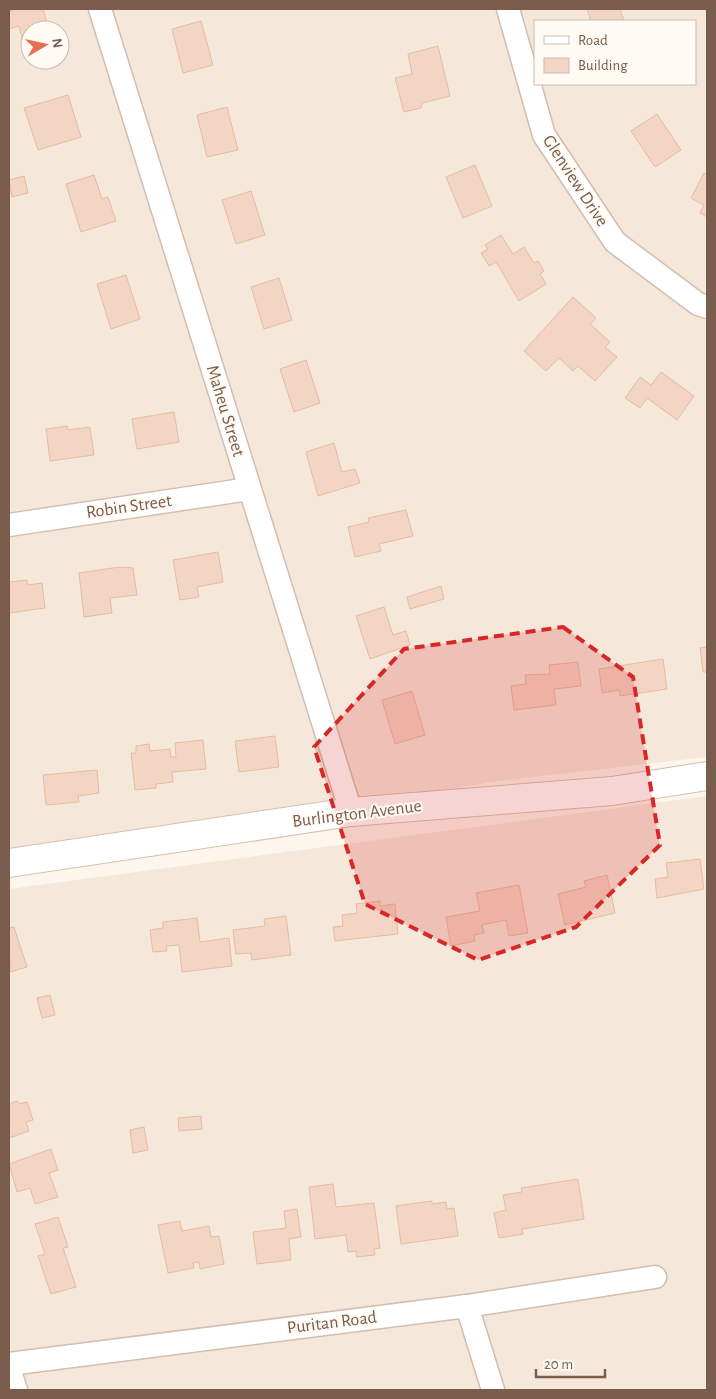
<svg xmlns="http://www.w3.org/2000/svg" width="716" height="1399" font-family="'Alegreya Sans',sans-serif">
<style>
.residential{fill:#f5e8da;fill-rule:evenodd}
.building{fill:#f3d5c3;stroke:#e6bba3}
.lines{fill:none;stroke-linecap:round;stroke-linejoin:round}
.street-casing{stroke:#d1beb0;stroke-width:25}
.secondary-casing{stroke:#d6c0b0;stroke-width:30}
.street{stroke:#fff;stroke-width:22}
.secondary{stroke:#fff;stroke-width:28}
.marked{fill:#d62828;fill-opacity:0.2;stroke:#d62828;stroke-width:4;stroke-dasharray:10 6;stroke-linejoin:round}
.labels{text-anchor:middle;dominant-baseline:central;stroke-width:4;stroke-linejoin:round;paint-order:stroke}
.street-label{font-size:18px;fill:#7a5c4d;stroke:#fffaf3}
</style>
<rect width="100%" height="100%" fill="#fdf6ec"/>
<!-- residential -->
<g class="residential">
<path d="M9,9h698v748l-216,25 -482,90zM535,21h160v63h-160zM30,30h30v30h-30z"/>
<path d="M707,796v594h-698v-501z"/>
</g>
<!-- building -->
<g class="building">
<path d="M16,9h27l6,21h-19v18l-5,1 -6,-23 -10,3v-18z"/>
<path d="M587,9h33l4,12h-33z"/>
<path d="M201,21l12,44 -30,8 -11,-44z"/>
<path d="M438,46l12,50 -28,7 -1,5 -17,4 -9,-34 17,-4 -4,-20z"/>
<path d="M68,95l13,42 -43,13 -14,-42z"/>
<path d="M227,107l11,43 -31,7 -10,-42z"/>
<path d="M657,114l24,36 -26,17 -24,-36z"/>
<path d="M475,165l17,41 -29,12 -17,-41z"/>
<path d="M704,173l3,2v42l-7,-4 4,-8 -13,-7z"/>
<path d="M94,175l8,24 6,-2 8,24 -35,11 -15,-48z"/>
<path d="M24,176l4,17 -16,4 -3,-17z"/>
<path d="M251,191l14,44 -29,9 -14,-44z"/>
<path d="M501,235l12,19 11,-7 10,16 4,-2 6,10 -4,3 6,10 -27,17 -23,-39 -7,4 -8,-13 7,-4 -3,-4z"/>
<path d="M126,275l14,44 -29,10 -14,-45z"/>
<path d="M279,278l13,42 -28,9 -13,-42z"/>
<path d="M573,297l23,21 -6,6 20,18 -5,5 12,10 -22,24 -17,-15 -5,5 -14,-13 -13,13 -22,-20z"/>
<path d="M306,360l14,43 -26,9 -14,-43z"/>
<path d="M661,372l33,24 -17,24 -30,-22 -7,10 -15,-10 15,-21 11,8z"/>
<path d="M174,412l5,30 -42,7 -5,-30z"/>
<path d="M67,426l1,4 22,-3 4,28 -44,6 -4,-32z"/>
<path d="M334,443l8,29 13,-3 5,14 -42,13 -12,-44z"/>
<path d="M406,510l7,26 -34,8 2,7 -26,6 -7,-30 21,-5 -1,-4z"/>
<path d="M218,552l5,30 -26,5 2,10 -19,3 -7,-40z"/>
<path d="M119,567l14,1 4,27 -27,3 2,15 -28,4 -5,-44z"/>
<path d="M27,580l1,5 14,-2 3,25 -36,5v-31z"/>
<path d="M441,586l3,13 -34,10 -3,-12z"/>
<path d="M384,607l9,28 13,-4 4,14 -40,14 -14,-43z"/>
<path d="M707,647v25h-4l-3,-24z"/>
<path d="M663,659l4,30 -47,7 -1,-6 -17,3 -3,-24z"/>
<path d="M578,662l3,24 -27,3 2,16 -42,5 -3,-24 15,-2 -1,-9 25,-1 -1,-9z"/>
<path d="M412,691l13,44 -30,9 -13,-44z"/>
<path d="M275,736l4,31 -40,5 -4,-31z"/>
<path d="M203,740l3,29 -34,3 1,10 -17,2v4l-21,2 -4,-37h5v-7l13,-2 1,7 20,-2 1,8h5l-1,-14z"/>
<path d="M97,770l2,23 -21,3 1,6 -33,3 -3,-30z"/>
<path d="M700,859l4,30 -47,9 -2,-19 13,-2 -2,-14z"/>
<path d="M607,875l8,38 -50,12 -7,-31 28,-7 -2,-6z"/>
<path d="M519,885l9,48 -19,3 -3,-16 -24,5 2,8 -10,2 1,6 -24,5 -5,-29 34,-6 -4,-18z"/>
<path d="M380,901v5l15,-2 3,30 -63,7 -2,-14 10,-1 -1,-11 15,-2 -1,-9z"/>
<path d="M286,916l5,39 -39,5 -1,-7 -15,1 -3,-24 32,-4 -1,-7z"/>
<path d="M197,918l3,24 29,-4 3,28 -50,6 -3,-27 -13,1 1,5 -14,1 -3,-22 13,-2v-6z"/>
<path d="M14,927l13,40 -17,5 -1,-44z"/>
<path d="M50,995l5,20 -13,3 -5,-20z"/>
<path d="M17,1101l3,3 7,-2 6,18 -7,2 3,9 -20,7v-34z"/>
<path d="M201,1116l1,13 -23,2 -1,-13z"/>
<path d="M144,1127l4,23 -15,3 -3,-23z"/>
<path d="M51,1149l7,21 -9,3 9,24 -23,7 -5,-16 -13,4 -8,-28z"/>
<path d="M578,1179l6,40 -62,10 1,5 -24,4 -5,-25 12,-3 -3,-15 19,-3 -1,-4z"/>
<path d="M333,1184l3,23 38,-4 6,45 -6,1 1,6 -18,2 -1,-6 -8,1 -2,-17 -31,4 -6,-52z"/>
<path d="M432,1201v3l14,-2 1,7 7,-1 4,28 -57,8 -5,-38z"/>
<path d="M297,1209l4,28 -12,2 2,21 -34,4 -4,-32 33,-4 -2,-17z"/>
<path d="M58,1217l10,30 -5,1 13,39 -25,7 -13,-38 7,-2 -10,-30z"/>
<path d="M180,1221l2,10 27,-5 2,11 8,-1 5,28 -24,5 -1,-7 -6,1 1,5 -26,5 -10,-48z"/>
</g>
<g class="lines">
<!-- street casing -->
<g class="street-casing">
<g id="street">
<path d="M100,9l251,803"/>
<path d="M508,9l36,126 71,107 83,62 9,3"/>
<path d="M9,525l240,-36"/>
<path d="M467,1306l26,84"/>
<path d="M9,1364l458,-58 188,-29"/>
<path d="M9,1368l7,22"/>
</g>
</g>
<!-- secondary casing -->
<g class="secondary-casing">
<path id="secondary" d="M9,863l342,-51 261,-21 95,-15"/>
</g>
<!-- street -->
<use href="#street" class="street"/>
<!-- secondary -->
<use href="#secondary" class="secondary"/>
</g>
<!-- marked area -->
<path class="marked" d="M563,627l70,50 27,168 -84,82 -98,33 -113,-56 -51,-157 90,-98z"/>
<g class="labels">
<!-- street labels -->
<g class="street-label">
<text transform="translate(575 181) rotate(57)">Glenview Drive</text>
<text transform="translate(225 411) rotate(73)">Maheu Street</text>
<text transform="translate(129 507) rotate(-8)">Robin Street</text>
<text transform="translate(357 814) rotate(-7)">Burlington Avenue</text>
<text transform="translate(332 1323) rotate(-7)">Puritan Road</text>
</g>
</g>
<!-- border -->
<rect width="716" height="1399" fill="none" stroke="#7a5c4d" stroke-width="20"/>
<!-- legend -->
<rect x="534" y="20" width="162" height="65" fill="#fffaf3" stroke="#cabbb1"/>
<rect x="544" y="36" width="25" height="8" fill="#ffffff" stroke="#cabbb1"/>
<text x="578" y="45" font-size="15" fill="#7a5c4d">Road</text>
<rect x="544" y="58" width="25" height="15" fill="#f3d5c3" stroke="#cabbb1"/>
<text x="578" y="70" font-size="15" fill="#7a5c4d">Building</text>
<!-- north arrow -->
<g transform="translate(45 45) rotate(81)"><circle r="24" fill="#fffaf3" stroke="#cabbb1"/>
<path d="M0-4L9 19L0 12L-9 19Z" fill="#e76f51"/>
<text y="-8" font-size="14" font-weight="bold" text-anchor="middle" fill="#7a5c4d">N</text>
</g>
<!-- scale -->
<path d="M536 1369v8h69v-8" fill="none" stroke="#7a5c4d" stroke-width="2.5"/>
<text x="544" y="1369" font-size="15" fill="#7a5c4d" stroke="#fffaf3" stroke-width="4" paint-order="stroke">20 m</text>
</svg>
